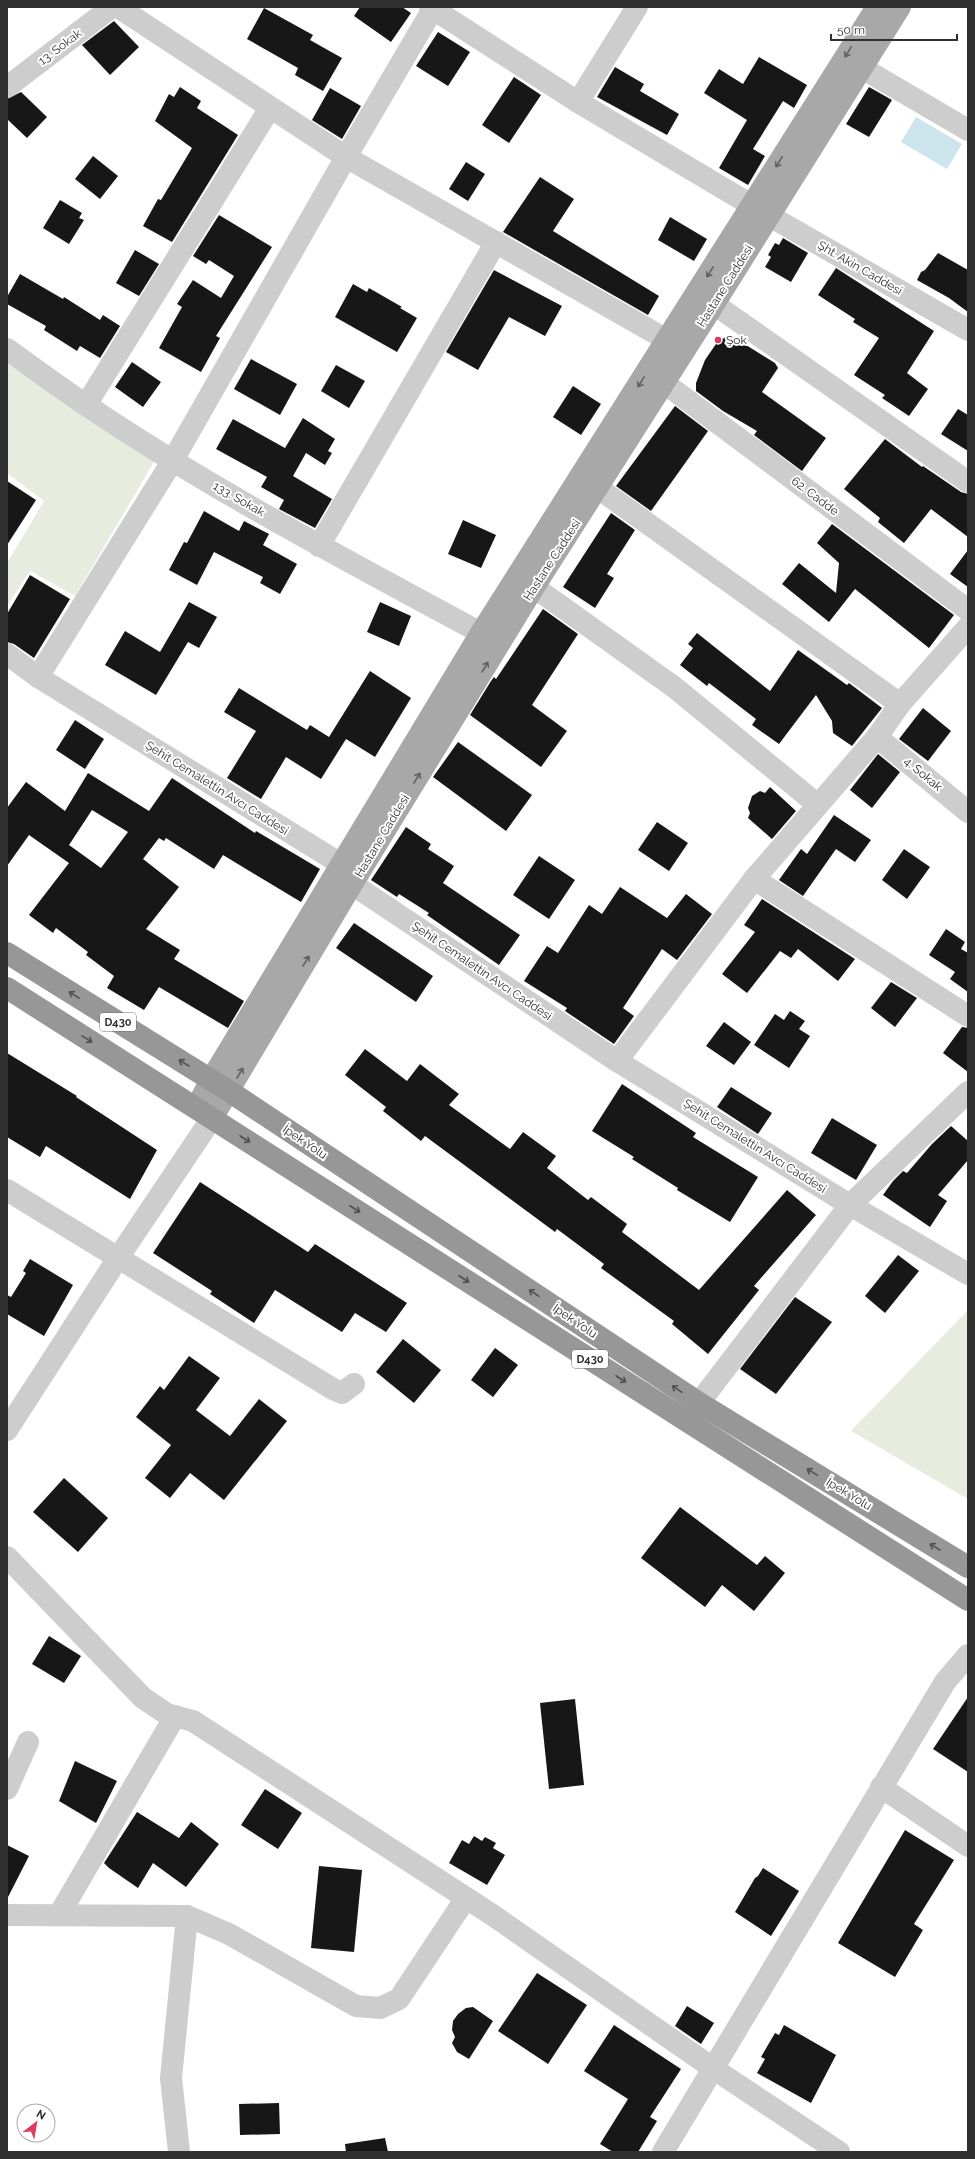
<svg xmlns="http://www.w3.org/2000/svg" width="975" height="2159" font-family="Raleway,sans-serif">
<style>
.green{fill:#e8ecde}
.water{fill:#cce4eb}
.building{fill:#171717;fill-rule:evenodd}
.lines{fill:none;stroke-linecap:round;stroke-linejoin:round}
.minor{stroke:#cdcdcd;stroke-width:22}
.major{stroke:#a8a8a8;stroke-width:22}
.highway{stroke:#979797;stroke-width:22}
.oneway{stroke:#606060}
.oneway2{stroke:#4f4f4f}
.poi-dot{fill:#de3b62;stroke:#fff;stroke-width:1.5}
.labels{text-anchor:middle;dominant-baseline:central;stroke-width:4;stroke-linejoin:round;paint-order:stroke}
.shield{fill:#fff;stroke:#6e6e6e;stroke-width:1}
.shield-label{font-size:11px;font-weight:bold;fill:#303030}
.street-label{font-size:12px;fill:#303030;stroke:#fff}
.poi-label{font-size:12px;fill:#303030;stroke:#fff;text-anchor:start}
</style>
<rect width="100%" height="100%" fill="#fff"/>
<!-- green -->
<g class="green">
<path d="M7,361l148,99 -80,136 -45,-25 -23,35v-43l37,-62 -37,-28z"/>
<path d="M968,1310v189l-117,-68z"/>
</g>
<!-- water -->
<path class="water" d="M916,117l46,27 -15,25 -46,-27z"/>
<!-- building -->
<g class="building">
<path d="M360,7h42l9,6 -20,29 -37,-26z"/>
<path d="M264,8l49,27 -3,5 32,18 -19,33 -28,-16 3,-7 -51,-29z"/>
<path d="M114,21l25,26 -29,28 -28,-30z"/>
<path d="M438,32l32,20 -22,34 -32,-20z"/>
<path d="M759,57l48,28 -13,23 -11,-7 -30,48 12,7 -17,29 -29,-17 28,-48 -43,-27 15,-24 24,15z"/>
<path d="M615,67l29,17 -4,7 39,23 -12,21 -70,-38z"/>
<path d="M514,77l27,18 -32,48 -27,-18z"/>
<path d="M180,87l21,14 -4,7 41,27 -66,107 -29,-16 15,-27 3,1 31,-52 -37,-27 14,-27 5,3z"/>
<path d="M869,87l23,13 -23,37 -23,-13z"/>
<path d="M330,88l31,18 -19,33 -30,-19z"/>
<path d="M21,92l26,25 -20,21 -20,-19v-20z"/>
<path d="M93,156l25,20 -18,23 -25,-20z"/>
<path d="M466,162l19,12 -17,27 -19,-12z"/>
<path d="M540,177l34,22 -21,32 106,65 -11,19 -145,-83z"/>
<path d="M60,200l22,13 -3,5 5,2 -15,24 -26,-16z"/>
<path d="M219,215l53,32 -56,89 4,2 -19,34 -42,-24 23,-41 -5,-3 16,-24 28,18 13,-22 -25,-16 -3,4 -13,-8z"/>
<path d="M670,217l37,22 -13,22 -36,-21z"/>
<path d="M783,238l25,15 -17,29 -26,-15 6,-10 -3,-2 7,-12 4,2z"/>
<path d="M135,250l24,14 -20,32 -23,-13z"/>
<path d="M938,253l30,17v42l-19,-14 -32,-18 4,-8 4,-2z"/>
<path d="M836,268l98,63 -27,42 21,16 -19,27 -27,-18 3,-3 -31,-20 25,-37 -26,-16 2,-3 -37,-24z"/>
<path d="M494,270l68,36 -17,30 -36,-19 -31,53 -32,-18z"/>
<path d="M20,274l43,25 1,-2 36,23 3,-5 17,11 -20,32 -20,-12 -3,5 -33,-21 2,-4 -39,-22v-7z"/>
<path d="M353,284l14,8 2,-4 33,19 -2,1 17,10 -20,34 -62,-35z"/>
<path d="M730,335l45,28 3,5 -16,24 64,46 -24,33 -48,-36 3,-4 -34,-20 -27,-20v-8l9,-23 13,-19z"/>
<path d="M251,359l46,25 -17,31 -46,-26z"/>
<path d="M132,362l29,20 -18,25 -28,-20z"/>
<path d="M336,365l29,16 -16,27 -28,-17z"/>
<path d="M573,386l28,18 -20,31 -28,-18z"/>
<path d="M675,406l33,25 -57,80 -35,-25z"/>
<path d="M958,409l10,6v36l-27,-17z"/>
<path d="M303,418l32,21 -7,12 4,2 -7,12 -19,-12 -13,23 39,23 -17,29 -36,-19 5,-9 -23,-13 6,-10 -51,-28 17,-30 52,29z"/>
<path d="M885,439l37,28 1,-1 38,26 7,2v43l-37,-28 -27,34 -26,-21 2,-4 -36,-29z"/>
<path d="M7,481l29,19 -29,45z"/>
<path d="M204,511l35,20 5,-10 25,13 -6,11 34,19 -17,30 -20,-11 3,-6 -49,-25 -17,33 -28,-15 15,-28 3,1z"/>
<path d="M611,513l24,17 -28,44 7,4 -19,30 -32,-21z"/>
<path d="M463,520l33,15 -15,33 -33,-14z"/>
<path d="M832,524l122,91 -25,33 -74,-59 -26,33 -47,-38 17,-21 37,30 3,-30 -22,-20z"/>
<path d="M968,550v37l-18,-13z"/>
<path d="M30,575l40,24 -36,59 -20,-14 -7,-2v-28z"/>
<path d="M189,602l28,15 -18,31 -11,-6 -32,53 -51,-30 20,-34 35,21z"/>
<path d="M380,602l31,14 -12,30 -32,-14z"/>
<path d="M543,609l35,25 -46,71 35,26 -26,36 -71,-52 21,-34 3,-4 2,2z"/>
<path d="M697,633l73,58 28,-41 49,35 2,-2 33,25 -30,38 -19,-13 -1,-12 -16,-26 -37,49 -27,-19 4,-6 -47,-36 -2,3 -27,-21 13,-17 -5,-4z"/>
<path d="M370,671l41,27 -36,59 -29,-18 -25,40 -35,-22 -25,42 -34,-21 29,-47 -32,-19 15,-24 68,42 3,-5 19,12z"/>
<path d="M923,708l28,23 -23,30 -29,-22z"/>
<path d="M75,720l29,19 -19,30 -29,-19z"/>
<path d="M458,742l74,53 -26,36 -73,-54z"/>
<path d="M878,754l22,18 -28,36 -22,-18z"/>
<path d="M88,773l61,38 23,-33 83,55 1,-2 64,38 -19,33 -78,-47 -9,14 -48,-31 -2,3 -5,-3 -16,21 36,28 -33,42 34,21 -6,9 70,42 -16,27 -69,-41 -15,23 -37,-22 7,-12 -28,-21 2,-3 -32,-24 -3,5 -24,-18 40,-52 -40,-28 -22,31v-58l19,-26 39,29zM92,810l36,22 -27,36 -32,-23z"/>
<path d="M770,787l26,24 -24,28 -24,-21 2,-5 -2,-5 4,-12 8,-5 5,2z"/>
<path d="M834,815l37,25 -16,22 -19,-13 -33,47 -24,-16 22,-31 6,5z"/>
<path d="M657,822l31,21 -19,28 -31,-21z"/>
<path d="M406,827l25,17 -3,5 26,17 -11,17 77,52 -21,30 -72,-50 2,-2 -30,-19 -2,3 -26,-17z"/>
<path d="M904,849l26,18 -23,32 -25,-19z"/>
<path d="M539,856l36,24 -26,39 -36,-24z"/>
<path d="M620,887l47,31 19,-24 26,20 -35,46 -15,-11 -39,59 11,8 -20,28 -49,-33 2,-3 -43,-27 23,-35 11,7 31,-48 13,9z"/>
<path d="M762,899l93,60 -17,22 -40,-32 -7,9 -11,-7 -33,42 -25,-19 33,-42 -11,-7z"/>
<path d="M354,923l79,53 -17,26 -80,-54z"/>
<path d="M946,929l19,13 -4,7 7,4v39l-18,-13 5,-7 -26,-17z"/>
<path d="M891,982l26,16 -22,29 -24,-19z"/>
<path d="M790,1011l15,10 -6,8 11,7 -21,32 -35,-23 21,-31 9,6z"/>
<path d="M724,1022l27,20 -17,23 -28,-19z"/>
<path d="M962,1027l6,1v44l-25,-19z"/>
<path d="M365,1049l42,32 13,-17 39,30 -10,11 61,44 13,-17 33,24 -9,12 41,32 3,-3 36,27 -5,8 77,58 88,-100 29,25 -62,71 5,4 -51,64 -36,-30 2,-3 -73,-53 3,-4 -47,-35 -2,3 -130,-96 -4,5 -38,-30 3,-4 -41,-32z"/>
<path d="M7,1053l70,43 -1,1 81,53 -27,49 -84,-53 -6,11 -33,-20z"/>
<path d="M622,1084l74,49 -3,4 65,40 -28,45 -53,-32 1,-2 -46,-29 2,-2 -42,-26z"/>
<path d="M731,1087l41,26 -14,21 -41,-27z"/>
<path d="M832,1118l45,27 -21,35 -45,-27z"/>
<path d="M951,1126l17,15v19l-30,35 9,6 -17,26 -47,-32 10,-14 10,-10 4,2 25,-29z"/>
<path d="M200,1182l108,70 7,-8 92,59 -21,29 -31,-19 -13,19 -67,-42 -21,33 -44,-29 2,-3 -59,-38z"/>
<path d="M898,1255l21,16 -34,42 -20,-17z"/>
<path d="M30,1259l43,26 -29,51 -37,-22v-19l4,2 15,-24 -3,-2z"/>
<path d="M795,1297l37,25 -56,72 -36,-25z"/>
<path d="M403,1339l38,31 -27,33 -38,-31z"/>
<path d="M495,1348l23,17 -25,32 -22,-17z"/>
<path d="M189,1356l31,22 -24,32 34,26 29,-37 28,22 -63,79 -34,-27 -20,25 -25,-20 26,-33 -35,-28 24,-31 4,4z"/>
<path d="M64,1478l44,40 -30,34 -45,-40z"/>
<path d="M680,1507l77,58 8,-9 20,17 -31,38 -32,-26 -17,22 -64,-49z"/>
<path d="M49,1636l32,20 -17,27 -32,-19z"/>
<path d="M968,1697v75l-35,-23z"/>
<path d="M575,1699l9,86 -35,4 -9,-86z"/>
<path d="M75,1761l42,20 -21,42 -37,-22z"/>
<path d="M265,1789l37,24 -24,36 -37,-24z"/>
<path d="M137,1812l42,26 12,-16 28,22 -33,43 -33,-24 -15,25 -29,-20 -5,-5z"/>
<path d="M905,1830l49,30 -40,64 9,6 -28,47 -57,-34z"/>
<path d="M474,1836l8,5 3,-4 11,6 -3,5 12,7 -18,30 -38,-22 13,-23 7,4z"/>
<path d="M7,1845l22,11 -22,43z"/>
<path d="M319,1866l43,4 -8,82 -43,-4z"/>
<path d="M763,1868l36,23 -28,45 -36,-24 20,-34 3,-2z"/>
<path d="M537,1973l50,32 -39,59 -50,-33z"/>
<path d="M687,2006l27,17 -13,21 -26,-18z"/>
<path d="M473,2007l20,14 -24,38 -12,-7 -5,-9 3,-6 -3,-7 1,-9 5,-7 8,-6z"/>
<path d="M614,2025l67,44 -31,48 7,4 -19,31h-25l-13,-8 28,-45 -44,-28z"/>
<path d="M784,2025l52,30 -25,48 -54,-30 8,-14 -4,-2 14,-24 4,2z"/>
<path d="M279,2103l1,31 -40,1 -1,-31z"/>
<path d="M385,2138l3,14h-42l-1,-8z"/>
</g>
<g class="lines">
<!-- minor -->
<g class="minor">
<path d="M118,7l228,150 321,183"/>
<path d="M430,7l148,95 190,113 200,115"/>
<path d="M862,68l106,62"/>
<path d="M7,87l105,-80"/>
<path d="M578,102l59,-95"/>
<path d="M714,304l254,178"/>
<path d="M7,349c26,19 52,38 79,56 126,85 262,156 395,228"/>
<path d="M663,382l305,228"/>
<path d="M86,405l184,-297"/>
<path d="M598,488l302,216"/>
<path d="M319,546l177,-304"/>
<path d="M534,587l140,100 144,118"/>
<path d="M7,654l31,23 303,187 11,20 265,177 233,144 118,69"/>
<path d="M38,677l135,-217 173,-303 88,-150"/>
<path d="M877,737l91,75"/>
<path d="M754,879l214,137"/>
<path d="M617,1061l137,-182 123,-142 23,-33 68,-77"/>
<path d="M7,1190l326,199 9,4 12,-9"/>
<path d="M699,1403l151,-198 118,-113"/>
<path d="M7,1430l111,-172 94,-140"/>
<path d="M7,1557l136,141 24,16 26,7 298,193 223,155 125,83"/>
<path d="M881,1787l87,59"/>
<path d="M7,1789l21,-47"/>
<path d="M7,1915l180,1 42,18 127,72 24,2 19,-9 67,-101"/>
<path d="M59,1915l116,-199"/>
<path d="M179,2152l-8,-74 16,-162"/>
<path d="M663,2152l282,-470 23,-27"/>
</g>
<!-- major -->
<g class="major">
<path d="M196,1108l15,-28 270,-447 396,-626"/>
<path d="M212,1118l140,-234 182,-297 180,-283 186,-297"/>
</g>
<!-- highway -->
<g class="highway">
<path d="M7,953l222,138 470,312 269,164"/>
<path d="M7,988l961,612"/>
</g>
</g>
<!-- one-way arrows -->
<defs><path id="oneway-shaft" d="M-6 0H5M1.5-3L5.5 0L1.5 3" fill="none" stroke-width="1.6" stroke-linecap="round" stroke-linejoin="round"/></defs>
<g class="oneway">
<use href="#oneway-shaft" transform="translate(848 52) rotate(122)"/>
<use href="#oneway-shaft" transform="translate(779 162) rotate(122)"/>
<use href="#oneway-shaft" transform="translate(710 272) rotate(122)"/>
<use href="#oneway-shaft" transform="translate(641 382) rotate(122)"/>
<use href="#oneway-shaft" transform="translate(485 667) rotate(-59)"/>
<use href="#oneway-shaft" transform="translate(417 778) rotate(-59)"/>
<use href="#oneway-shaft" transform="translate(306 961) rotate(-59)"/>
<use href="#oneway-shaft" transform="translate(240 1073) rotate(-59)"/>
</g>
<g class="oneway2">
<use href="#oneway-shaft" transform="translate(74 995) rotate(-148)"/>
<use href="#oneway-shaft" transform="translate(87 1039) rotate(32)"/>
<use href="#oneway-shaft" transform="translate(184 1063) rotate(-148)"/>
<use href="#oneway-shaft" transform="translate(245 1139) rotate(33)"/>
<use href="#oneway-shaft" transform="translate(355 1209) rotate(33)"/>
<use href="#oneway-shaft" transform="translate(464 1279) rotate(33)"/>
<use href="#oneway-shaft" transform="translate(534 1293) rotate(-146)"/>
<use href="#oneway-shaft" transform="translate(621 1379) rotate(33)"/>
<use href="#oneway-shaft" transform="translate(677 1389) rotate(-146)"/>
<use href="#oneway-shaft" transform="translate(812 1472) rotate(-149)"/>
<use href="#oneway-shaft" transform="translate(935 1547) rotate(-149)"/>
</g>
<!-- markers -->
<circle class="poi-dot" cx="718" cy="340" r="4"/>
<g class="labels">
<!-- shield labels -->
<g class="shield">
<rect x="100" y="1013" width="36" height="18" rx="3"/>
<rect x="572" y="1350" width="36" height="18" rx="3"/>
</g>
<g class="shield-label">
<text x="118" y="1022">D430</text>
<text x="590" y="1359">D430</text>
</g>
<!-- street labels -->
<g class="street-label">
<text transform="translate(60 47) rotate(-37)">13. Sokak</text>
<text transform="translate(860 268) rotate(30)">Şht. Akin Caddesi</text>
<text transform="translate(725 286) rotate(-58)">Hastane Caddesi</text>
<text transform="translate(815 496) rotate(37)">62. Cadde</text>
<text transform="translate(239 499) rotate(30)">133. Sokak</text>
<text transform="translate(552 560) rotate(-57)">Hastane Caddesi</text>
<text transform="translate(923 774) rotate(40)">4. Sokak</text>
<text transform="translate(217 788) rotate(32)">Şehit Cemalettin Avcı Caddesi</text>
<text transform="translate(382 836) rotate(-59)">Hastane Caddesi</text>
<text transform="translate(482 971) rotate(34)">Şehit Cemalettin Avcı Caddesi</text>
<text transform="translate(305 1142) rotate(34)">İpek Yolu</text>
<text transform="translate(755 1146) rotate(32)">Şehit Cemalettin Avcı Caddesi</text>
<text transform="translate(575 1321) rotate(34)">İpek Yolu</text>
<text transform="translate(849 1494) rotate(31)">İpek Yolu</text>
</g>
<!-- poi labels -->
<g class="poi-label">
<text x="726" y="340">Şok</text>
</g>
</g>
<!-- border -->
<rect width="975" height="2159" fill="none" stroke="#303030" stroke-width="16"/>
<!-- north arrow -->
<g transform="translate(36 2123) rotate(31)"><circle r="19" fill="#ffffff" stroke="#acacac"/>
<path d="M0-3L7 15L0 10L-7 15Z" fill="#de3b62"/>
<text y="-6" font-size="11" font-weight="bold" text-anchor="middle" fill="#303030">N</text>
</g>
<!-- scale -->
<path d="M831 34v6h126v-6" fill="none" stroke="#303030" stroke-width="2"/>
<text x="837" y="34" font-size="12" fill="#303030" stroke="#ffffff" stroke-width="3" paint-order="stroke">50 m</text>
</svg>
